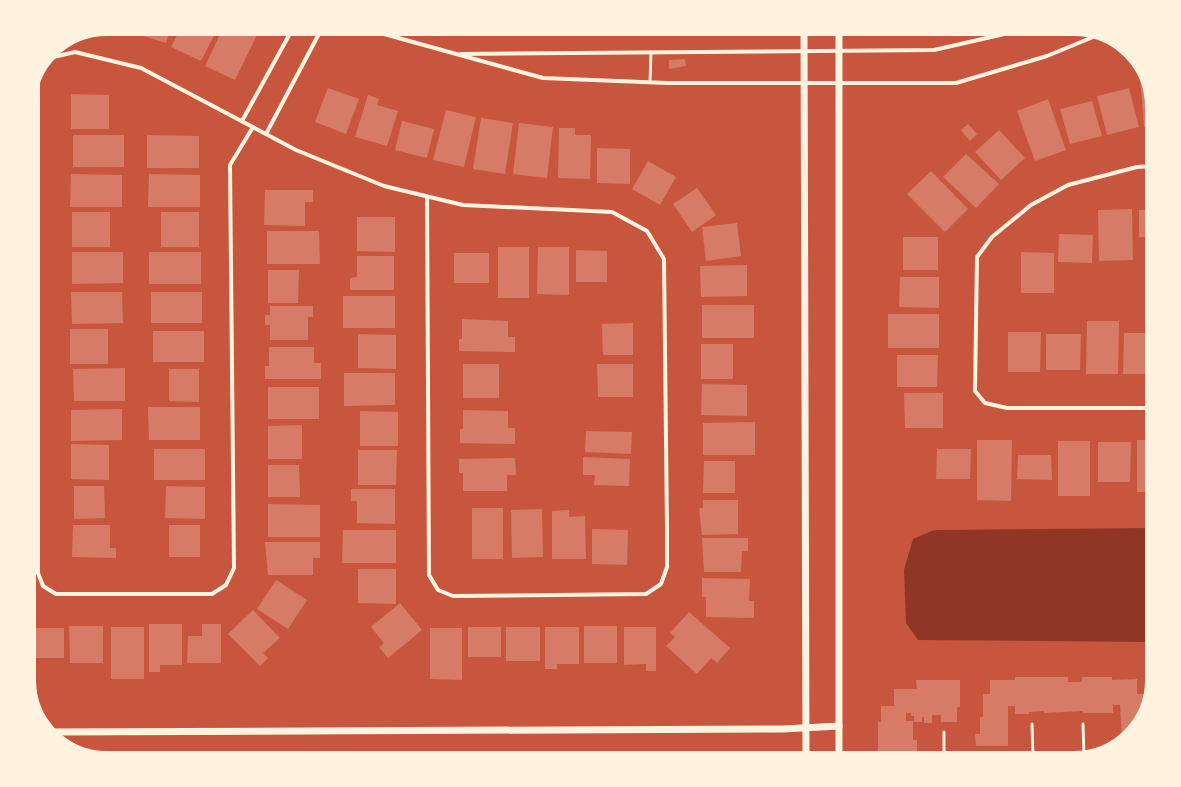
<svg xmlns="http://www.w3.org/2000/svg" width="1181" height="787" font-family="Raleway,sans-serif">
<style>
.water{fill:#8f3625}
.building{fill:#d67c66}
.lines{fill:none;stroke-linecap:round;stroke-linejoin:round}
.service{stroke:#fff3e0;stroke-width:3}
.minor{stroke:#fff3e0;stroke-width:4}
.tertiary{stroke:#fff3e0;stroke-width:7}
.rim{fill:none;stroke:#fff3e0;stroke-width:2}
</style>
<rect width="100%" height="100%" fill="#c8553d"/>
<!-- water -->
<path class="water" d="M1153,528v114l-235,-2 -12,-17 -2,-53 9,-31 21,-9z"/>
<!-- building -->
<g class="building">
<path d="M136,28h35l-5,15 -32,-10z"/>
<path d="M181,28h37l-17,33 -30,-14z"/>
<path d="M223,28h24l11,5 -23,47 -30,-14z"/>
<path d="M685,59l1,7 -17,3v-9z"/>
<path d="M1140,74h4l9,32v20l-9,1z"/>
<path d="M328,88l31,11 -13,35 -31,-12z"/>
<path d="M1129,88l10,39 -32,8 -10,-39z"/>
<path d="M71,94l38,1v34h-38z"/>
<path d="M368,95l11,4 -2,6 21,6 -11,35 -32,-9z"/>
<path d="M1048,99l18,51 -31,11 -18,-50z"/>
<path d="M1092,101l10,35 -32,8 -10,-35z"/>
<path d="M446,110l30,7 -12,50 -31,-7z"/>
<path d="M481,118l32,5 -8,51 -32,-5z"/>
<path d="M402,121l32,8 -7,29 -32,-8z"/>
<path d="M519,123l34,4 -6,51 -34,-4z"/>
<path d="M968,124l9,10 -7,7 -9,-11z"/>
<path d="M559,128h16v7h16l-1,44 -32,-1z"/>
<path d="M999,130l26,28 -24,22 -26,-28z"/>
<rect x="73" y="135" width="51" height="32"/>
<path d="M147,135l52,1v32h-52z"/>
<path d="M597,148l33,1v35l-33,-1z"/>
<path d="M966,154l33,30 -23,24 -33,-31z"/>
<path d="M648,161l28,16 -16,28 -28,-16z"/>
<path d="M931,171l37,38 -23,23 -38,-38z"/>
<path d="M71,174l51,1v32h-52z"/>
<path d="M149,174l51,1v32h-52z"/>
<path d="M697,188l19,27 -24,17 -19,-28z"/>
<path d="M265,190h48v12h-8v24l-41,-1z"/>
<path d="M1132,209l1,51 -34,1 -1,-51z"/>
<rect x="1139" y="210" width="14" height="27"/>
<rect x="72" y="212" width="38" height="35"/>
<rect x="161" y="212" width="38" height="35"/>
<path d="M357,217h38v35l-38,-1z"/>
<path d="M737,223l4,33 -35,5 -4,-34z"/>
<path d="M267,231h52l1,33h-53z"/>
<path d="M1059,234l34,1 -1,28 -34,-1z"/>
<rect x="903" y="237" width="35" height="33"/>
<rect x="498" y="247" width="31" height="51"/>
<path d="M538,247h31v48l-32,-1z"/>
<path d="M576,250l31,1v31h-31z"/>
<path d="M72,252h51v31l-51,1z"/>
<rect x="149" y="252" width="52" height="32"/>
<path d="M1021,252l33,1v40h-33z"/>
<rect x="454" y="253" width="35" height="30"/>
<path d="M357,256h37v34h-44v-12l7,-1z"/>
<path d="M747,265v31l-46,1 -1,-31z"/>
<path d="M268,270h31l-1,33h-30z"/>
<path d="M900,277h39v31l-40,-1z"/>
<path d="M71,292h51l1,31 -51,1z"/>
<rect x="151" y="292" width="51" height="31"/>
<rect x="343" y="296" width="52" height="32"/>
<rect x="702" y="305" width="52" height="33"/>
<path d="M270,306h43v11h-5v23h-38v-15h-5v-10h5z"/>
<rect x="888" y="314" width="51" height="34"/>
<path d="M462,319l46,2v16h7v15l-56,-1v-12h3z"/>
<path d="M1087,321h32l-1,53h-32z"/>
<path d="M633,323v32h-30l-1,-31z"/>
<rect x="70" y="329" width="38" height="35"/>
<rect x="153" y="331" width="51" height="31"/>
<path d="M1008,332h33l-1,40h-32z"/>
<path d="M1124,333h29v41h-30z"/>
<path d="M358,334l38,1v34l-38,-1z"/>
<path d="M1046,334h35l-1,36h-34z"/>
<rect x="701" y="344" width="32" height="35"/>
<path d="M269,347h45v16h7v16h-56v-13h4z"/>
<path d="M897,355h41l-1,32h-40z"/>
<rect x="463" y="364" width="36" height="34"/>
<path d="M597,364h36v33h-35z"/>
<path d="M125,368v33h-51l-1,-32z"/>
<path d="M169,369h30v33l-30,-1z"/>
<path d="M344,373h51v32l-51,1z"/>
<path d="M702,384l45,1v31l-46,-1z"/>
<rect x="268" y="387" width="51" height="32"/>
<path d="M904,393h39v35h-38z"/>
<path d="M148,407h52v33h-51z"/>
<path d="M122,409v31l-51,1v-31z"/>
<path d="M463,410l45,1v17h7v16l-55,-1v-14h3z"/>
<path d="M360,411l38,1v34h-38z"/>
<path d="M755,422v33h-52v-32z"/>
<path d="M302,425v34h-34v-33z"/>
<path d="M586,431l46,1 -1,22 -46,-2z"/>
<path d="M977,440h35l-1,61 -34,-1z"/>
<rect x="1137" y="440" width="16" height="52"/>
<rect x="1058" y="441" width="32" height="55"/>
<path d="M1098,442h33l-1,40h-32z"/>
<path d="M71,444l38,1v35l-38,-1z"/>
<rect x="154" y="449" width="51" height="31"/>
<path d="M937,449h34l-1,30h-34z"/>
<path d="M358,450h39l-1,35h-38z"/>
<path d="M1018,455h33l1,25 -35,-1z"/>
<path d="M583,457l47,2 -1,27 -35,-1 1,-10h-12z"/>
<path d="M515,458l1,17h-9v16h-44v-18h-4v-14z"/>
<path d="M704,461h31v32h-32z"/>
<path d="M268,465h31l1,32h-32z"/>
<path d="M74,486h30l1,32 -31,1z"/>
<path d="M166,486l39,1v32l-40,-1z"/>
<path d="M351,489h44v35l-38,-1v-22h-6z"/>
<path d="M703,500h35v34l-36,1 -3,-27h4z"/>
<path d="M268,504l52,1v32h-52z"/>
<rect x="472" y="508" width="31" height="51"/>
<path d="M542,509l1,48 -31,1 -1,-48z"/>
<path d="M569,510v7l16,-1 1,43h-34v-48z"/>
<path d="M73,525h37v23h6v10l-44,-1z"/>
<rect x="169" y="525" width="31" height="32"/>
<path d="M592,529l36,1 -1,35 -35,-1z"/>
<path d="M343,530h53v33h-54z"/>
<path d="M702,538h46v13h-6l-1,21h-37z"/>
<path d="M265,542h55v16h-7v17h-45z"/>
<path d="M358,569h38v35l-38,-1z"/>
<path d="M702,578l48,1 -1,22h5v17l-48,-1v-20h-4z"/>
<path d="M276,580l31,20 -19,29 -31,-20z"/>
<path d="M400,603l22,27 -34,28 -9,-11 5,-4 -13,-16z"/>
<path d="M253,610l27,28 -17,15 5,5 -8,8 -32,-32z"/>
<path d="M689,612l41,36 -13,15 -6,-5 -14,16 -31,-28 9,-9 -5,-4z"/>
<path d="M149,624h33v41h-22v7h-11z"/>
<path d="M202,624h19v39h-34l1,-27h14z"/>
<path d="M69,626h34v37h-33z"/>
<rect x="584" y="626" width="33" height="37"/>
<rect x="111" y="627" width="33" height="52"/>
<rect x="468" y="627" width="33" height="30"/>
<rect x="506" y="627" width="34" height="34"/>
<path d="M545,627h34v37h-22v5h-12z"/>
<path d="M624,627h32v44h-10v-7l-22,1z"/>
<rect x="32" y="628" width="32" height="30"/>
<path d="M430,628h32v52l-32,-1z"/>
<path d="M1015,677h53v5h14v-5h30v3l25,-1v15h8v12l-5,18 -18,16 -2,-35h-7v8h-30v-2l-39,2v-2l-15,1v2h-14v-8h-7v40h-32l-1,-12h5v-17h3v-23h7v-14h25z"/>
<path d="M916,680h44v27h-3v15h-16v-7h-9v8h-8v-6h-2v5h-8v-6h-3v-3h-5v8h7v19h4v16h-5v3h-30v-7h-4v-30h3v-16h13v-17h23z"/>
</g>
<g class="lines">
<!-- service -->
<g class="service">
<path d="M650,82l1,-30"/>
<path d="M1032,724l1,35"/>
<path d="M1083,724l1,33"/>
<path d="M944,759v-27"/>
</g>
<!-- minor -->
<g class="minor">
<path d="M372,28l12,6 159,44 124,5h289l91,-27 51,-21"/>
<path d="M461,54l473,-4 79,-18 29,-4"/>
<path d="M40,68l9,-10 26,-6 66,16 155,82 88,36 79,19 149,7 35,19 17,28 3,270v38l-6,17 -15,10 -193,2 -15,-6 -9,-15 -2,-379"/>
<path d="M38,71v502l5,13 13,8h156l14,-9 8,-17 -4,-403 23,-38"/>
<path d="M242,121l51,-93"/>
<path d="M266,134l56,-106"/>
<path d="M1153,166l-16,1 -69,18 -37,20 -39,32 -15,20 -2,134 10,12 22,5h146"/>
</g>
<!-- tertiary -->
<g class="tertiary">
<path d="M804,28l2,731"/>
<path d="M839,28v731"/>
<path d="M50,732l733,-3 56,-3"/>
<path d="M103,758l468,-1 72,2"/>
</g>
</g>
<!-- crop -->
<path d="M0 0H1181V787H0ZM107 35H1074A72 72 0 0 1 1146 107V680A72 72 0 0 1 1074 752H107A72 72 0 0 1 35 680V107A72 72 0 0 1 107 35Z" fill="#fff3e0" fill-rule="evenodd"/>
<path class="rim" d="M107 35H1074A72 72 0 0 1 1146 107V680A72 72 0 0 1 1074 752H107A72 72 0 0 1 35 680V107A72 72 0 0 1 107 35Z"/>
</svg>
